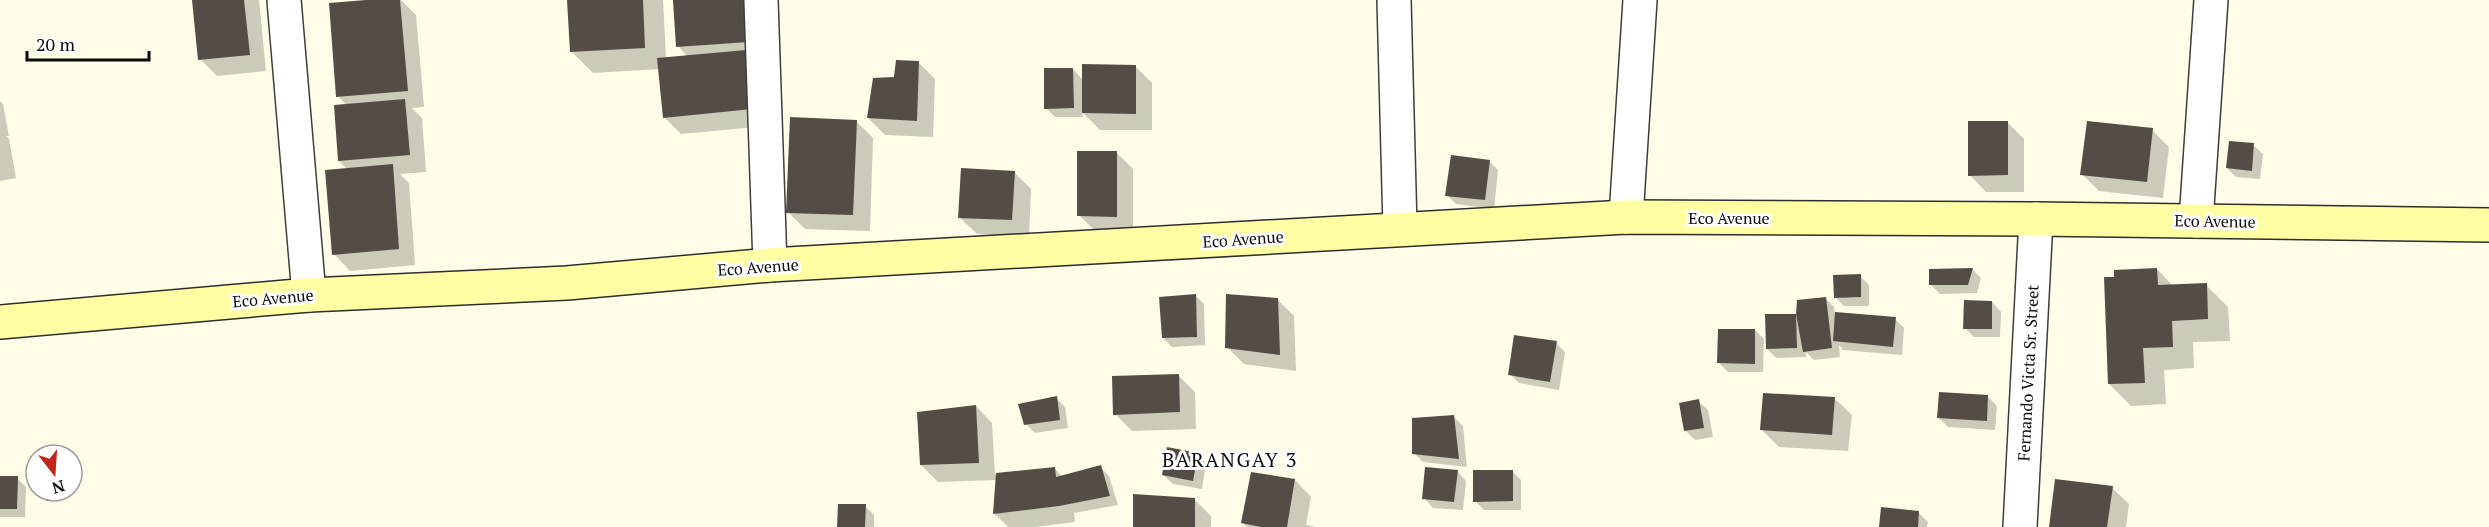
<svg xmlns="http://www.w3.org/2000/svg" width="2489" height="527" font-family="'PT Serif',serif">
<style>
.shadow{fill:#0003}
.building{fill:#544d46}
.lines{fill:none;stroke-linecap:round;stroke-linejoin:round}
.street-casing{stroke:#3e3e3e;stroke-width:36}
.secondary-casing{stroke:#2d2d2d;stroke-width:36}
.street{stroke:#fff;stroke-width:33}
.secondary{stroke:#fffea3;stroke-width:33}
.labels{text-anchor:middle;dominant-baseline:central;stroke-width:6;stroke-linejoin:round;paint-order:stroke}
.street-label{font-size:16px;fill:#0b0b0b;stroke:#fff}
.quarter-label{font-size:20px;letter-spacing:1.5px;fill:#0b0b0b;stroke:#fff}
</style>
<rect width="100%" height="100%" fill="#fffde8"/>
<!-- shadow -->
<g class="shadow">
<path d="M193,0h66l7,71 -49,5 -17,-17z"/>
<path d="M383,0h18l15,15 8,92 -12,1 10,10 4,54 -26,2 9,9 6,82 -65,6 -16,-17 14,-84 -9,-9 8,-55 -9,-10z"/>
<path d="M568,0h95l3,59 22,-2 -10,-11 -3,-46h91l2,126 -87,8 -17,-17 -4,-48 -67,4 -22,-22z"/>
<path d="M918,62l17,17 -2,58 -48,-2 -17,-17z"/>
<path d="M1135,66l17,17v47h-52l-18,-18 1,5h-28l-9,-9 27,-39 10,11z"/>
<path d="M0,101l3,3 6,32h-3l3,3 7,39 -16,3z"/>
<path d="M856,121l17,17 -3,93 -65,-2 -17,-17z"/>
<path d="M2007,122l17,17v53h-38l-16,-17z"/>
<path d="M2152,130l17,17 -6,51 -64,-7 -17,-17z"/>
<path d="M2253,145l10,9 -3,25 -24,-2 -9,-9z"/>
<path d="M1116,152l17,17v64l-37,-1 -17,-17z"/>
<path d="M1489,161l9,9 -4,39 -38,-5 -9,-9z"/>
<path d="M1014,172l17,17 -2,48 -52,-3 -17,-16z"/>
<path d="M1972,269l9,9 -4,15 -37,1 -9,-9z"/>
<path d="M2157,269l16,17 33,-1 22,22 2,34 -37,1 1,26 -30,2 2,34 -35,2 -22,-22z"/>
<path d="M1860,276l9,9v21h-25l-9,-9z"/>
<path d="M1195,295l9,9 1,41 -33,2 -9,-9z"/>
<path d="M1825,298l9,9 1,6 60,6 9,9 -2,27 -59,-5 -4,-5 1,12 -26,3 -8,-8v5l-30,1 -9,-9v-33l31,-1z"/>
<path d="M1277,299l17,17 2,55 -52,-7 -17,-17z"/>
<path d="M1992,302l9,10 -1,25h-26l-9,-9z"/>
<path d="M1755,330l9,9 -1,33h-35l-9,-9z"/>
<path d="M1556,343l9,9 -6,38 -40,-7 -9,-9z"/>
<path d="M1178,375l17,17 1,37 -64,2 -17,-17z"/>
<path d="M1988,397l9,9 -2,24 -47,-3 -9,-9z"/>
<path d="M1056,398l9,9 3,21 -33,5 -9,-9z"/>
<path d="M1835,399l17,16 -4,36 -69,-4 -17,-17z"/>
<path d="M1698,401l10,9 5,27 -18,3 -9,-9z"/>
<path d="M976,406l16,17 3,52 59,-7 9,9 37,-10 9,9 9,29 -44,8 1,9 -40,5h-27l-14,-14 3,-33 -59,2 -17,-17z"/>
<path d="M1454,417l9,9 4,41 -44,-5 -9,-9z"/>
<path d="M1197,454l9,9 -4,26 -29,-5 -10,-9z"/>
<path d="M1457,471l9,10 -3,29 -30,-2 -9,-10z"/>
<path d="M1512,471l9,9v30h-37l-9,-9z"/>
<path d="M0,477l17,1 9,9 -1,30h-25z"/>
<path d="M1295,480l16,17 -5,28 10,2h-69l-4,-4z"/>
<path d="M2112,488l17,16 -3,23h-75z"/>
<path d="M1194,499l17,17v11h-76z"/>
<path d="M865,506l9,9v12h-35z"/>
<path d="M1919,513l9,9 -1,5h-47z"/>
</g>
<!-- building -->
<g class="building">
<path d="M192,0h52l6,55 -52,5z"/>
<path d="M366,0h34l8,91 -72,6 -7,-94z"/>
<path d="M567,0h76l2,48 -75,4z"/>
<path d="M673,0h73l3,42 -73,5z"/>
<path d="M746,50l6,59 -89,9 -6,-60z"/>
<path d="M896,60l23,1 -2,60 -50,-3 6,-40 21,-1z"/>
<path d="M1082,64l54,1v49l-54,-1z"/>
<path d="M1044,68h29l1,40 -30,1z"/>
<path d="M405,99l5,56 -72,6 -4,-56z"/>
<path d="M790,117l67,3 -4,95 -67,-2z"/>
<path d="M1968,121h40v54l-40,1z"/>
<path d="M2087,121l66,7 -6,54 -67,-7z"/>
<path d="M2229,141l25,2 -2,28 -26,-3z"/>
<path d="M1077,151h40v66l-40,-1z"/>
<path d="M1451,155l39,5 -5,40 -40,-4z"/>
<path d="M393,164l6,85 -67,6 -7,-85z"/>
<path d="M961,168l54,3 -3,49 -54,-2z"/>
<path d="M1973,268l-5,17h-39v-16z"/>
<path d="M2157,268l1,17 49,-2 1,36 -36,2 1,26 -30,1 2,35 -37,1 -4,-107h10v-7z"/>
<path d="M1861,274v23l-27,1 -1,-23z"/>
<path d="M1196,294l1,43 -35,1 -3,-41z"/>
<path d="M1226,294l52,4 2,57 -55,-7z"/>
<path d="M1826,297l6,51 -29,4 -7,-38 1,-14z"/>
<path d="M1964,300l28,1v28h-29z"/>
<path d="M1835,312l61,5 -3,30 -60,-6z"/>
<path d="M1765,314h31l1,34 -31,1z"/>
<path d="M1718,329h37v35l-38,-1z"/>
<path d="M1514,335l43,6 -7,41 -42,-7z"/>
<path d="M1179,374l1,38 -67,3 -1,-39z"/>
<path d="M1939,392l49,3 -1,26 -50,-3z"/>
<path d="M1763,393l72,4 -3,38 -72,-5z"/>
<path d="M1057,396l3,24 -36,5 -6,-21z"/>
<path d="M1699,399l5,29 -20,3 -5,-28z"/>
<path d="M976,405l3,58 -59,2 -3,-53z"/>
<path d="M1454,415l5,44 -47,-5v-36z"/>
<path d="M1167,447l31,6 -5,28 -31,-6z"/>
<path d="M1101,465l9,31 -51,10 -66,8 3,-41 59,-6 1,10z"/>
<path d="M1425,467l33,3 -4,32 -32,-3z"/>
<path d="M1473,470h40v31l-40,1z"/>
<path d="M1251,472l44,7 -8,48h-26l-20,-4z"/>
<path d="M0,476h18l-1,33h-17z"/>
<path d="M2055,479l58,7 -6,41h-58z"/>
<path d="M1133,494l62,4v29h-62z"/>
<path d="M838,504h28l-1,23h-28z"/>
<path d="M1881,507l38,4 -1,16h-39z"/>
</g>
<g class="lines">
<!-- street casing -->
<g class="street-casing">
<g id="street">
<path d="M284,0l25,295"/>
<path d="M761,0l9,265"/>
<path d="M1394,0l6,228"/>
<path d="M1626,217l14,-217"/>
<path d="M2196,221l15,-221"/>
<path d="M2020,527l16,-308"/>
</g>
</g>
<!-- secondary casing -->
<g class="secondary-casing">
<path id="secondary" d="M0,322l309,-27 258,-12 203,-18 856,-48 410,2 453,6"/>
</g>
<!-- street -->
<use href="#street" class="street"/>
<!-- secondary -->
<use href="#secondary" class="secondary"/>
</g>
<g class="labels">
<!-- street labels -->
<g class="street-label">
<text x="1729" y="218">Eco Avenue</text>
<text transform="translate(2215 221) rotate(1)">Eco Avenue</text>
<text transform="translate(1243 239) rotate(-4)">Eco Avenue</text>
<text transform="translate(758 267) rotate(-4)">Eco Avenue</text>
<text transform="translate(273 298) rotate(-5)">Eco Avenue</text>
<text transform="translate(2028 373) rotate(-87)">Fernando Victa Sr. Street</text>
</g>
<!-- quarter labels -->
<g class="quarter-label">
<text x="1230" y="459">BARANGAY 3</text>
</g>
</g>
<!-- north arrow -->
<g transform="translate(54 473) rotate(163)"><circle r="28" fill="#ffffff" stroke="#9d9d9d" stroke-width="1.5"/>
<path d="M0-4.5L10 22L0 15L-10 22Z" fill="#c1251c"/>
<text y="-9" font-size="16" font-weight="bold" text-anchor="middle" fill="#0b0b0b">N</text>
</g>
<!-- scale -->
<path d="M27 51v9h122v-9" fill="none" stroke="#0b0b0b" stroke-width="3"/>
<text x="36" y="51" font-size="18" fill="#0b0b0b" stroke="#ffffff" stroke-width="4.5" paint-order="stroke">20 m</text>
</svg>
